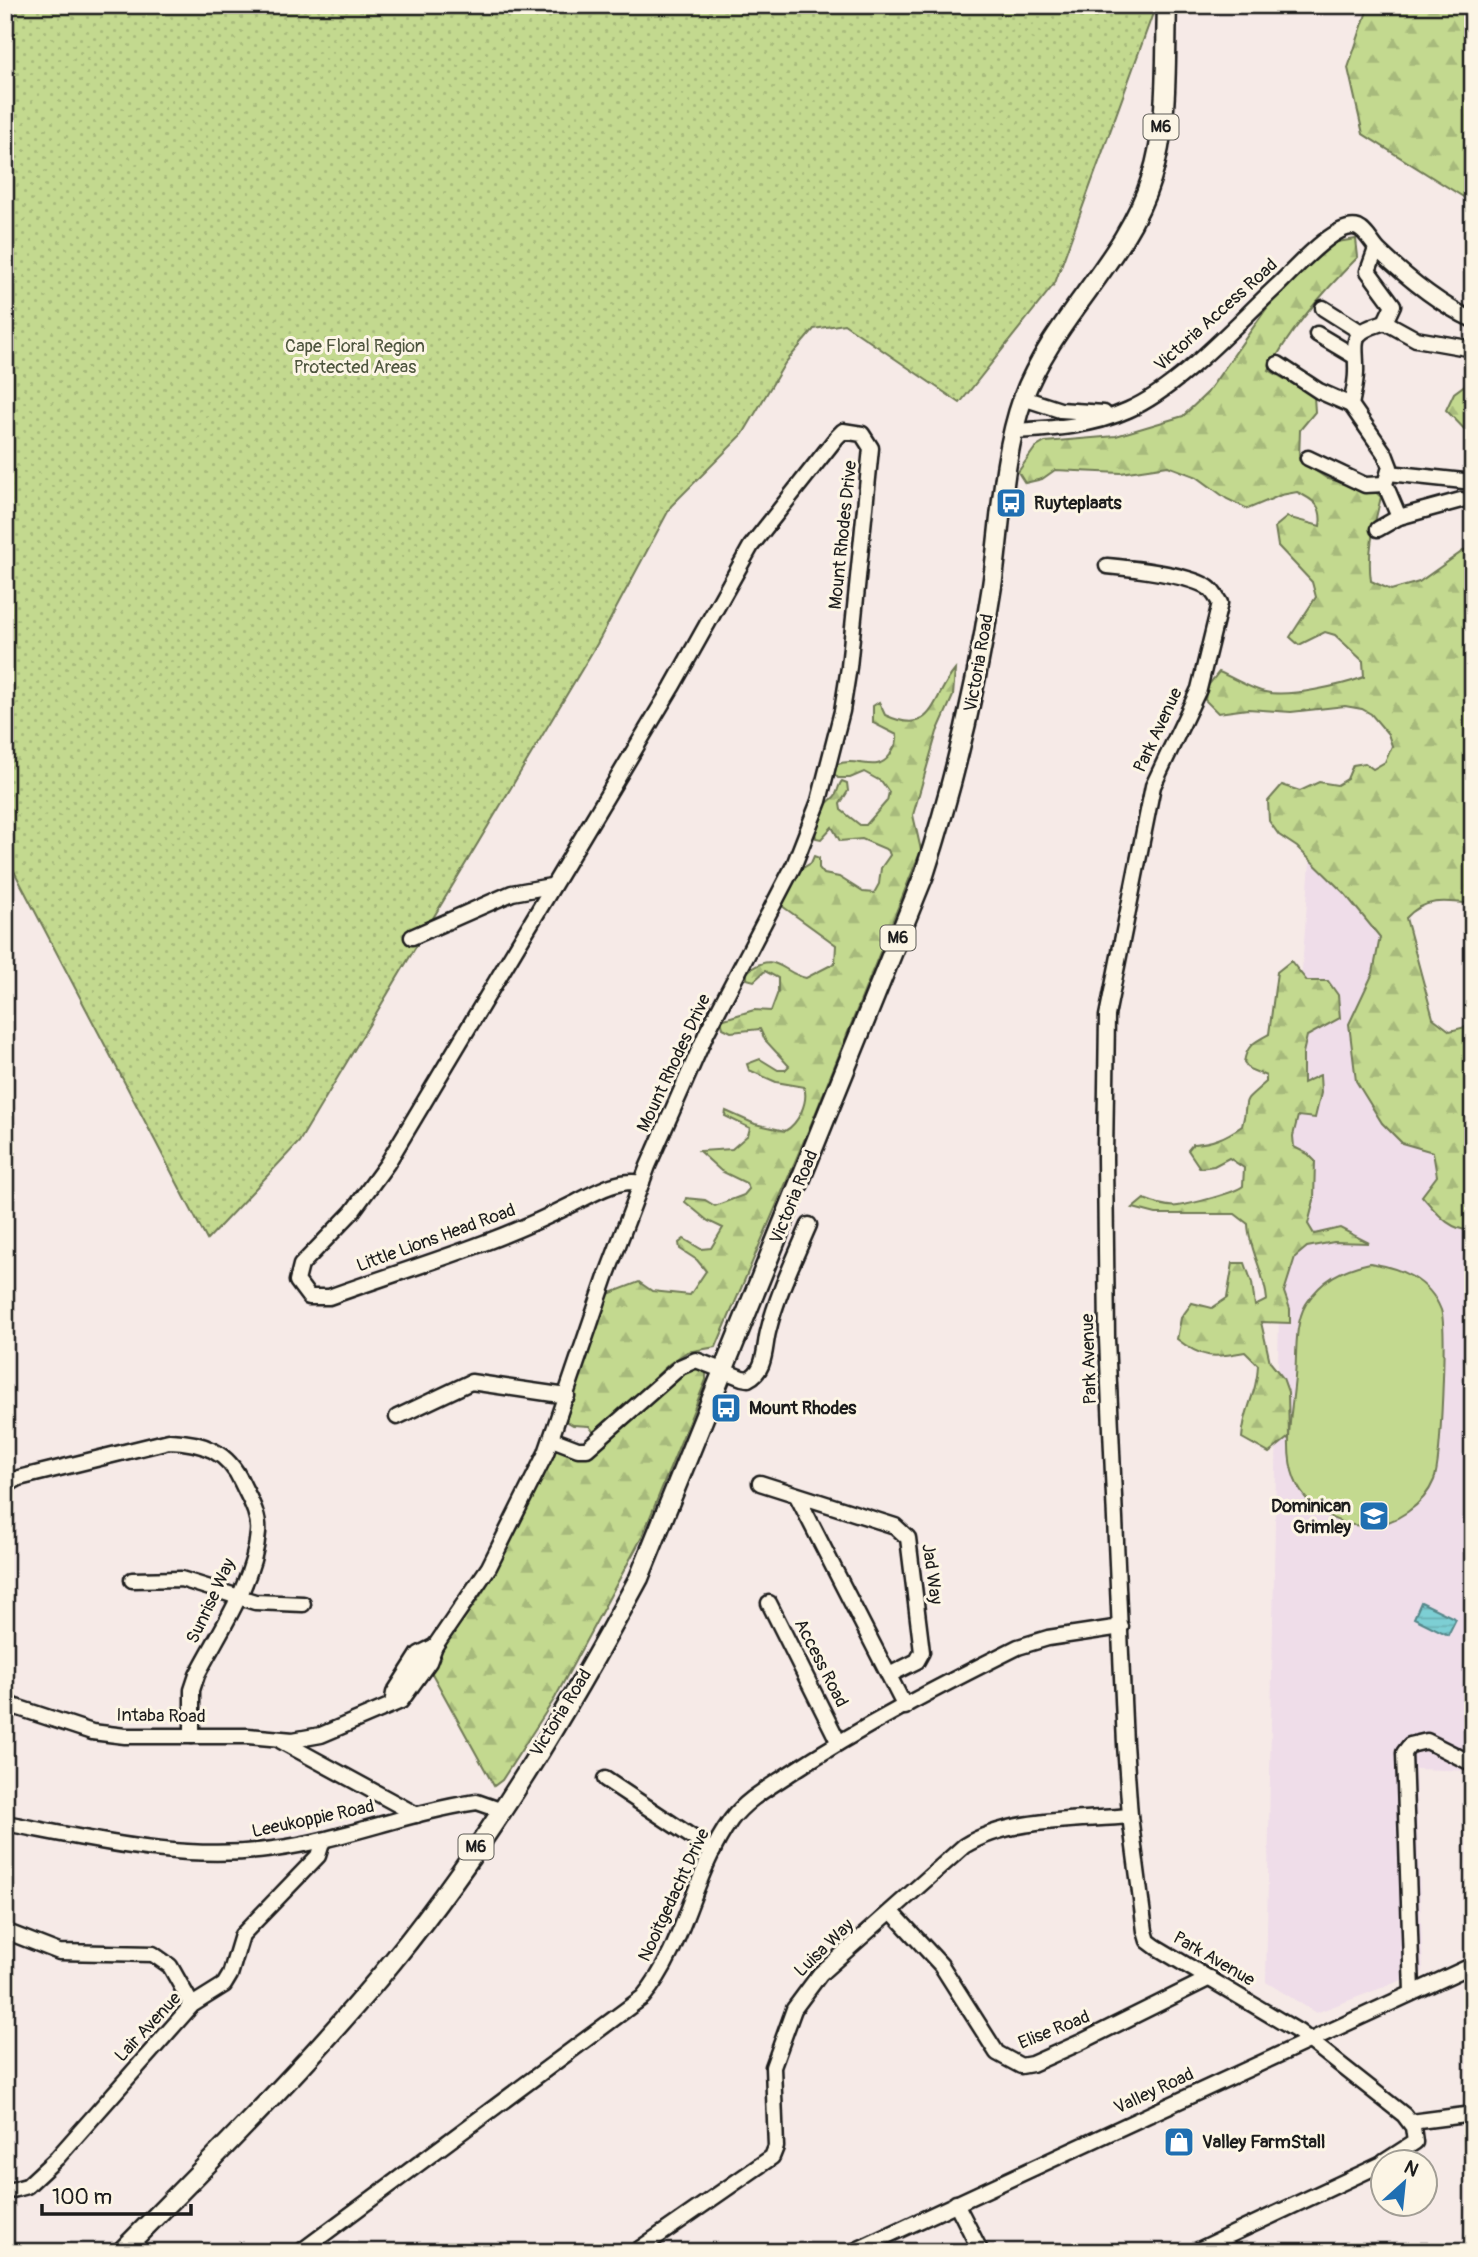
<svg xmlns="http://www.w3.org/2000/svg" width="1478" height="2257" font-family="Pangolin,sans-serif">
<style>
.built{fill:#efdde9}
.green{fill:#c3d98f;stroke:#707a56;stroke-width:2}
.forest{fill:url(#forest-firs);stroke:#707a56;stroke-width:2}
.park{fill:url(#park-dots);stroke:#707a56;stroke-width:2}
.water{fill:url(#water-rules);stroke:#56878a;stroke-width:2}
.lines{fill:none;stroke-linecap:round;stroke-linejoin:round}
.minor-casing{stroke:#1c1c1c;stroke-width:19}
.major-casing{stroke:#1c1c1c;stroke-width:23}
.minor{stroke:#fcf5e5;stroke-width:14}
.major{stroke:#fcf5e5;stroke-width:18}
.labels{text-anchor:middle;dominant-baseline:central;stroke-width:6;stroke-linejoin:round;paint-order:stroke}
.shield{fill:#fcf5e5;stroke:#5f5d58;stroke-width:2}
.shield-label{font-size:16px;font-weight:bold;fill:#1c1c1c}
.street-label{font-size:18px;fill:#1c1c1c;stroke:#fcf5e5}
.park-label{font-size:18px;fill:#4e553e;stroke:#fcf5e5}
.poi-label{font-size:18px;font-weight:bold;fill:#1c1c1c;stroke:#fcf5e5;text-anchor:start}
</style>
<defs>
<pattern id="forest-firs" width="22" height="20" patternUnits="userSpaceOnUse" patternTransform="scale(1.75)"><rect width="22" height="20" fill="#c3d98f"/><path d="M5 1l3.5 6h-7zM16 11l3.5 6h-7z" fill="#a7ba7b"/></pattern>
<pattern id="park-dots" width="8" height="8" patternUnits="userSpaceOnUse" patternTransform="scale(1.75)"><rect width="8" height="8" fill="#c3d98f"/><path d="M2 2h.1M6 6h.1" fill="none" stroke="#a7ba7b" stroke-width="1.8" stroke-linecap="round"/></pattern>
<pattern id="water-rules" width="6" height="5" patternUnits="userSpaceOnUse" patternTransform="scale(1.75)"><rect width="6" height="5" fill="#7dcfd4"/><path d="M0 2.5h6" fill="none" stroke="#6bb1b5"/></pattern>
</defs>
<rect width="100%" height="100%" fill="#f6eae7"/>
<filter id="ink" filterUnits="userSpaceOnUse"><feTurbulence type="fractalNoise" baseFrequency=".0143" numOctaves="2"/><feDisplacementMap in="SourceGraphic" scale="14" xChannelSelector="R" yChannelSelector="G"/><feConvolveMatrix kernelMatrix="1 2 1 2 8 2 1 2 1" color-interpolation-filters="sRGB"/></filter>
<g filter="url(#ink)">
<!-- built -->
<path class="built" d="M1313,822l88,103 72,282v564l-58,-2 8,203 -107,41 -50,-31 14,-719z"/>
<!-- green -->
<path class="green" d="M1370,1263c30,5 59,16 71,47 6,17 0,153 -7,170 -10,25 -39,45 -66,46 -16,1 -32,-5 -45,-13 -49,-31 -32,-87 -28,-136 2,-22 -1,-53 11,-73 16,-25 36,-35 64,-41z"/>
<!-- forest -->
<g class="forest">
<path d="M1369,5h104v198l-110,-69 -15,-66z"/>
<path d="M1356,239l2,18c-33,33 -68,72 -89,113l45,26 1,16 -15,18 -1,30 29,19 43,9 10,9c-7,29 -14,54 -10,84l20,9 28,-8 54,-38v360c-26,-3 -48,-7 -67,14l27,100 17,13 23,-6v206c-25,-1 -36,-18 -51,-35l15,-20 -4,-24 -31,-9 -20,-20 -26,-42 -7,-57 24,-51 7,-36 -35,-43 -48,-47 -18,-12 -10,-14 -1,-20 14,-16 18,6 19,-9 18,3 10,-6 6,-14 12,-2 8,6 12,-7 7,-16 -4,-12 -17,-20 -9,-5 -17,-3 -54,6 -43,-3 -30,4 -13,-13 2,-13 12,-15c15,6 31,17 46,20 23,6 78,-7 99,-15l-1,-16 -28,-26 -10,-3 -26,13 -9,-8 26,-40 -4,-15 -34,-36 -3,-19 12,-10 33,9c3,-20 -6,-26 -23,-34l-16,3 -33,14 -21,-10 -30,-22 -29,-11 -47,7 -66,-3 -13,9 -17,4 -7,-11 17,-24 10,-6 71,-6 67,-20 24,-23 62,-88 62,-62z"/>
<path d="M1473,379v59l-27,-28 8,-17z"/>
<path d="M955,670l-2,26 -16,36 -24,83 8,35 -107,267 -98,230 -29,5 -18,12 -74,70 -6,-8 -16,-1 -7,-4 21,-72 21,-55 31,-12 13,9 38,4 16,-24 -9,-11 -17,-11 -1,-6 5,-4 17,10 10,-1 12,-20 -15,-7 -23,-19 1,-4 19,2 10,6 29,-11 5,-6 -3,-6 -25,-12 -22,-20 33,-2 16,-14 2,-7 -25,-12 1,-5 29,13 30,7c13,-7 24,-29 19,-44l-28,-5 -27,-12 -2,-6 13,-5 18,11h7l4,-4 -24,-26 -5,-11 -29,3 -8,-4 -2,-8 33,-10 17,1 7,-19v-14l-13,-7 -11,10 -7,-2v-7c28,-23 35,1 59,6l29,-15 1,-18 -54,-39 16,-35 13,-8 3,-7 5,2v10l5,6 15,3 24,15 11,1 5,-9 2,-16 9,-13 -2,-5 -26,-11 -22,2 -8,-14 -11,12 -5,-1c-4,-19 6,-31 18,-41 4,-4 4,-12 8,-16l5,2 1,8 -8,13 1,6 19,15h6l21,-24 2,-9 -7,-10 -18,-10 -14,6h-12l-5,-5 2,-8c22,-10 41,10 55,-10 4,-8 8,-12 7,-20l-24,-12v-17l6,-4 6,13c50,23 46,-17 70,-45z"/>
<path d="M1291,961l16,20h21l10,14 2,23 -33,18 -4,17v30l17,-8 1,18 -6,25 -17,-2 -5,20 1,11 14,7 7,7 -1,39 -6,24 6,10 26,-6 29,15 -35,-1 -27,5 -12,10 -11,35 6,17v14l-29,-1 9,40 13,16 5,14 1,45 -20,16 -27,-15c2,-30 15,-43 16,-73l-13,-13c-31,6 -43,7 -68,-13l4,-21 11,-15 20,5 15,-10 6,-35h12l7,20 3,23 12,-6c-2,-27 -18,-50 -19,-76l-13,-10h-79l-23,-6 11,-9c10,4 23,9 34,7 13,-2 57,-13 65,-20l1,-18 -15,-10 -15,8 -14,2 -12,-18 5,-6c20,-1 33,-7 49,-18 9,-32 -6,-18 24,-44v-6l-17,-7 -5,-7c3,-17 10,-20 25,-28l8,-62z"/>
<path d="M694,1364l12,5v11l-64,157 -87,161 -53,82 -8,6 -70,-127c65,-50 96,-140 131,-212l28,7 24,-12 31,-33z"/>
</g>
<!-- park -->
<path class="park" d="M5,5h1151l-101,278 -95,120 -116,-79 -30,5 -29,34 -42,71 -72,72 -74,138 -298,498 -92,98 -202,-386z"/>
<!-- water -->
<path class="water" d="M1421,1602l35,17 -8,16 -34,-17z"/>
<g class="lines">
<!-- minor casing -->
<g class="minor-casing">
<g id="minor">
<path d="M1376,249l-8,22 25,34 -8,17"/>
<path d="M1323,308l38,24"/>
<path d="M1385,322c-39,12 -28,18 -29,50 0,11 -3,22 -5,33l34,49 5,13 -5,17 14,33"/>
<path d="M1385,322l31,17 57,10"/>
<path d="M1317,334l37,22"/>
<path d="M1278,364l41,27 32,14"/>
<path d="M1023,398l37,12 44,3"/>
<path d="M1014,431c38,-2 79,-5 114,-21 51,-22 109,-87 150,-125 15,-14 59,-65 80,-57 9,4 14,16 21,23 28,27 58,52 94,69"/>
<path d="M1308,458l57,27 20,-1"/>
<path d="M1389,473l84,9"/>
<path d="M1378,529l21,-12 62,-17"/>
<path d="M1107,566c22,2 87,9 103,23 4,4 7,9 10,14l-21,86 -46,97 -46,230 -2,142 2,181 18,405 5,72 15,115 3,10 8,6 143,85 105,83 9,12 2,15 -31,20"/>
<path d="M412,937l100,-44 39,-7"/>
<path d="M397,1417l74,-35 96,14"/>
<path d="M552,1439l26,10h9l93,-82 16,-7 46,18 6,1c18,-8 16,-31 20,-47 9,-37 26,-72 41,-107"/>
<path d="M760,1483l135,43 13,12 14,114 -5,9 -28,14"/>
<path d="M5,1486l14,-8 150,-37c33,1 59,10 73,42 7,15 18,32 16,50 -4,50 -39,99 -61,142l-5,15v46"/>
<path d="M797,1496l108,211"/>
<path d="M132,1580l49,-1 74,23 48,2"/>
<path d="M769,1603l69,138"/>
<path d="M5,1700l8,6 79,26 33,4h123l45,4 28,-5 80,-34 28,-39 6,-16 54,-79 57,-114 60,-176 42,-111 59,-134 87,-167 25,-64 23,-90 7,-44 22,-219 -9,-14 -19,-3 -6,6 -86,109 -79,141 -285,477 -35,48 -51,53 -4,16 12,16h20c83,-30 163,-52 242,-92 22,-11 46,-27 71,-22"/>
<path d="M392,1704l2,-11 25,-39 16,-8"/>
<path d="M281,1741l136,74"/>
<path d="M605,1779l108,72"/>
<path d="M5,1823c90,17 178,39 269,26 69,-9 134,-37 203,-47l23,8"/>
<path d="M892,1912l49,53 56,88 24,13 11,-2 47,-21 131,-65"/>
<path d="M5,1931l54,21 94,2 17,12 22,39"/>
<path d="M1412,1992l-8,-239 6,-8 17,-4 46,23"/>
<path d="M1411,2122l62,-8"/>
<path d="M5,2192l22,-6 30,-28 135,-153 32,-20 6,-10 12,-40 76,-79 5,-16"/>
<path d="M956,2203l25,49"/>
<path d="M300,2252l343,-255c43,-51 49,-123 88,-177 15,-20 37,-32 58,-46 73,-48 151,-88 229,-127l30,-9 73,-11"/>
<path d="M635,2252l137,-95 4,-10 -3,-80 21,-58 26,-35 144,-128c47,-29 112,-25 166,-30"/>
<path d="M852,2252l621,-287"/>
<path d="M1194,2252l190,-89"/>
</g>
</g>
<!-- major casing -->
<g class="major-casing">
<path id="major" d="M121,2252c93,-95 188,-188 272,-291 95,-117 175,-251 246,-383l285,-703c31,-95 53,-190 68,-289 9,-61 10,-129 31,-188 30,-80 103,-138 128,-219 18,-55 14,-117 16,-174"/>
</g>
<!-- minor -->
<use href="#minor" class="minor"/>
<!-- major -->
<use href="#major" class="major"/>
</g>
</g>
<!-- icons -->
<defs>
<g id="bus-square" transform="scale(1.575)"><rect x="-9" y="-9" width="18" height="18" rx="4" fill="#1f6fb2" stroke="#fcf5e5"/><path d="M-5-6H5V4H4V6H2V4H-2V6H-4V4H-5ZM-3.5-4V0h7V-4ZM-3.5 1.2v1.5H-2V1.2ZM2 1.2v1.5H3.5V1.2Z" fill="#fff"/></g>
<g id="school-square" transform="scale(1.575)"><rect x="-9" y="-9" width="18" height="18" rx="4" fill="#1f6fb2" stroke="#fcf5e5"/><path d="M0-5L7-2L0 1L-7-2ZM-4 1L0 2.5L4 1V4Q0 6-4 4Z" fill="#fff"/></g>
<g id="shop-square" transform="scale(1.575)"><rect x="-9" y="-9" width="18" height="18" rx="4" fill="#1f6fb2" stroke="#fcf5e5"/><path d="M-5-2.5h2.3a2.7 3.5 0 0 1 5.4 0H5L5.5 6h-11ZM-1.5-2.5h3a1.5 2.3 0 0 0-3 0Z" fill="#fff"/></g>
</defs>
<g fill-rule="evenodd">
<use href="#bus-square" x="1011" y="503"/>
<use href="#bus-square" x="726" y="1408"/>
<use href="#school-square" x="1374" y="1516"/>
<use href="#shop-square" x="1179" y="2142"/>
</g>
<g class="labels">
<!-- shield labels -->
<g class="shield">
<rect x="1143.5" y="114.5" width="35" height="25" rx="5"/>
<rect x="880.5" y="925.5" width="35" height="25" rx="5"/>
<rect x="458.5" y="1834.5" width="35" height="25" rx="5"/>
</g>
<g class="shield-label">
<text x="1161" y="127">M6</text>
<text x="898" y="938">M6</text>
<text x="476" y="1847">M6</text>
</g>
<!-- street labels -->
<g class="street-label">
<text transform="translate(1216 315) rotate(-42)">Victoria Access Road</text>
<text transform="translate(843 535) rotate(-84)">Mount Rhodes Drive</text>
<text transform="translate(979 663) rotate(-80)">Victoria Road</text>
<text transform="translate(1158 730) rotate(-65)">Park Avenue</text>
<text transform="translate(674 1063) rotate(-65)">Mount Rhodes Drive</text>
<text transform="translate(794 1197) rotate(-68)">Victoria Road</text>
<text transform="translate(436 1238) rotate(-20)">Little Lions Head Road</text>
<text transform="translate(1089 1359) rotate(-92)">Park Avenue</text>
<text transform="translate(932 1574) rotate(82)">Jad Way</text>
<text transform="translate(211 1601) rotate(-65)">Sunrise Way</text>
<text transform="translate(821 1663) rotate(63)">Access Road</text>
<text transform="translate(561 1713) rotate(-58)">Victoria Road</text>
<text transform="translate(161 1716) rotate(1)">Intaba Road</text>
<text transform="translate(313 1819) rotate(-12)">Leeukoppie Road</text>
<text transform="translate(674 1895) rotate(-65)">Nooitgedacht Drive</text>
<text transform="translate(824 1948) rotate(-44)">Luisa Way</text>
<text transform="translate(1214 1959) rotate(30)">Park Avenue</text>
<text transform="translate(148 2027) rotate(-47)">Lair Avenue</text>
<text transform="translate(1054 2030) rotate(-22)">Elise Road</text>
<text transform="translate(1154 2091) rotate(-25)">Valley Road</text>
</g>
<!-- park labels -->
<g class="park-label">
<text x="355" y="346">Cape Floral Region<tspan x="355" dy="21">Protected Areas</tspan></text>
</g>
<!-- poi labels -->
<g class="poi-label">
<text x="1034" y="503">Ruyteplaats</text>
<text x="749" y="1408">Mount Rhodes</text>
<text x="1351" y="1506" text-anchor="end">Dominican<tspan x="1351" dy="21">Grimley</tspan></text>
<text x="1202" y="2142">Valley FarmStall</text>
</g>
</g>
<!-- margin -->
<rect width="1478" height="2257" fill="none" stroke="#fcf5e5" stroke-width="28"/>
<rect x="14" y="14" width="1450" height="2229" fill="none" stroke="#1c1c1c" stroke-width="2.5" filter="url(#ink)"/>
<!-- north arrow -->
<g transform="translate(1404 2183) rotate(27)"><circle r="33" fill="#fcf5e5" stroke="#a29e95" stroke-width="2"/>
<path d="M0-5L12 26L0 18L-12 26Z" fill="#1f6fb2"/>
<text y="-10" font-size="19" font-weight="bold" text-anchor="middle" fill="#1c1c1c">N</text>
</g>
<!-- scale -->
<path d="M42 2204v10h149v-10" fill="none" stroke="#1c1c1c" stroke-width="3.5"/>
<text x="52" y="2204" font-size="21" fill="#1c1c1c" stroke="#fcf5e5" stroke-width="5" paint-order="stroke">100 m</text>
</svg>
